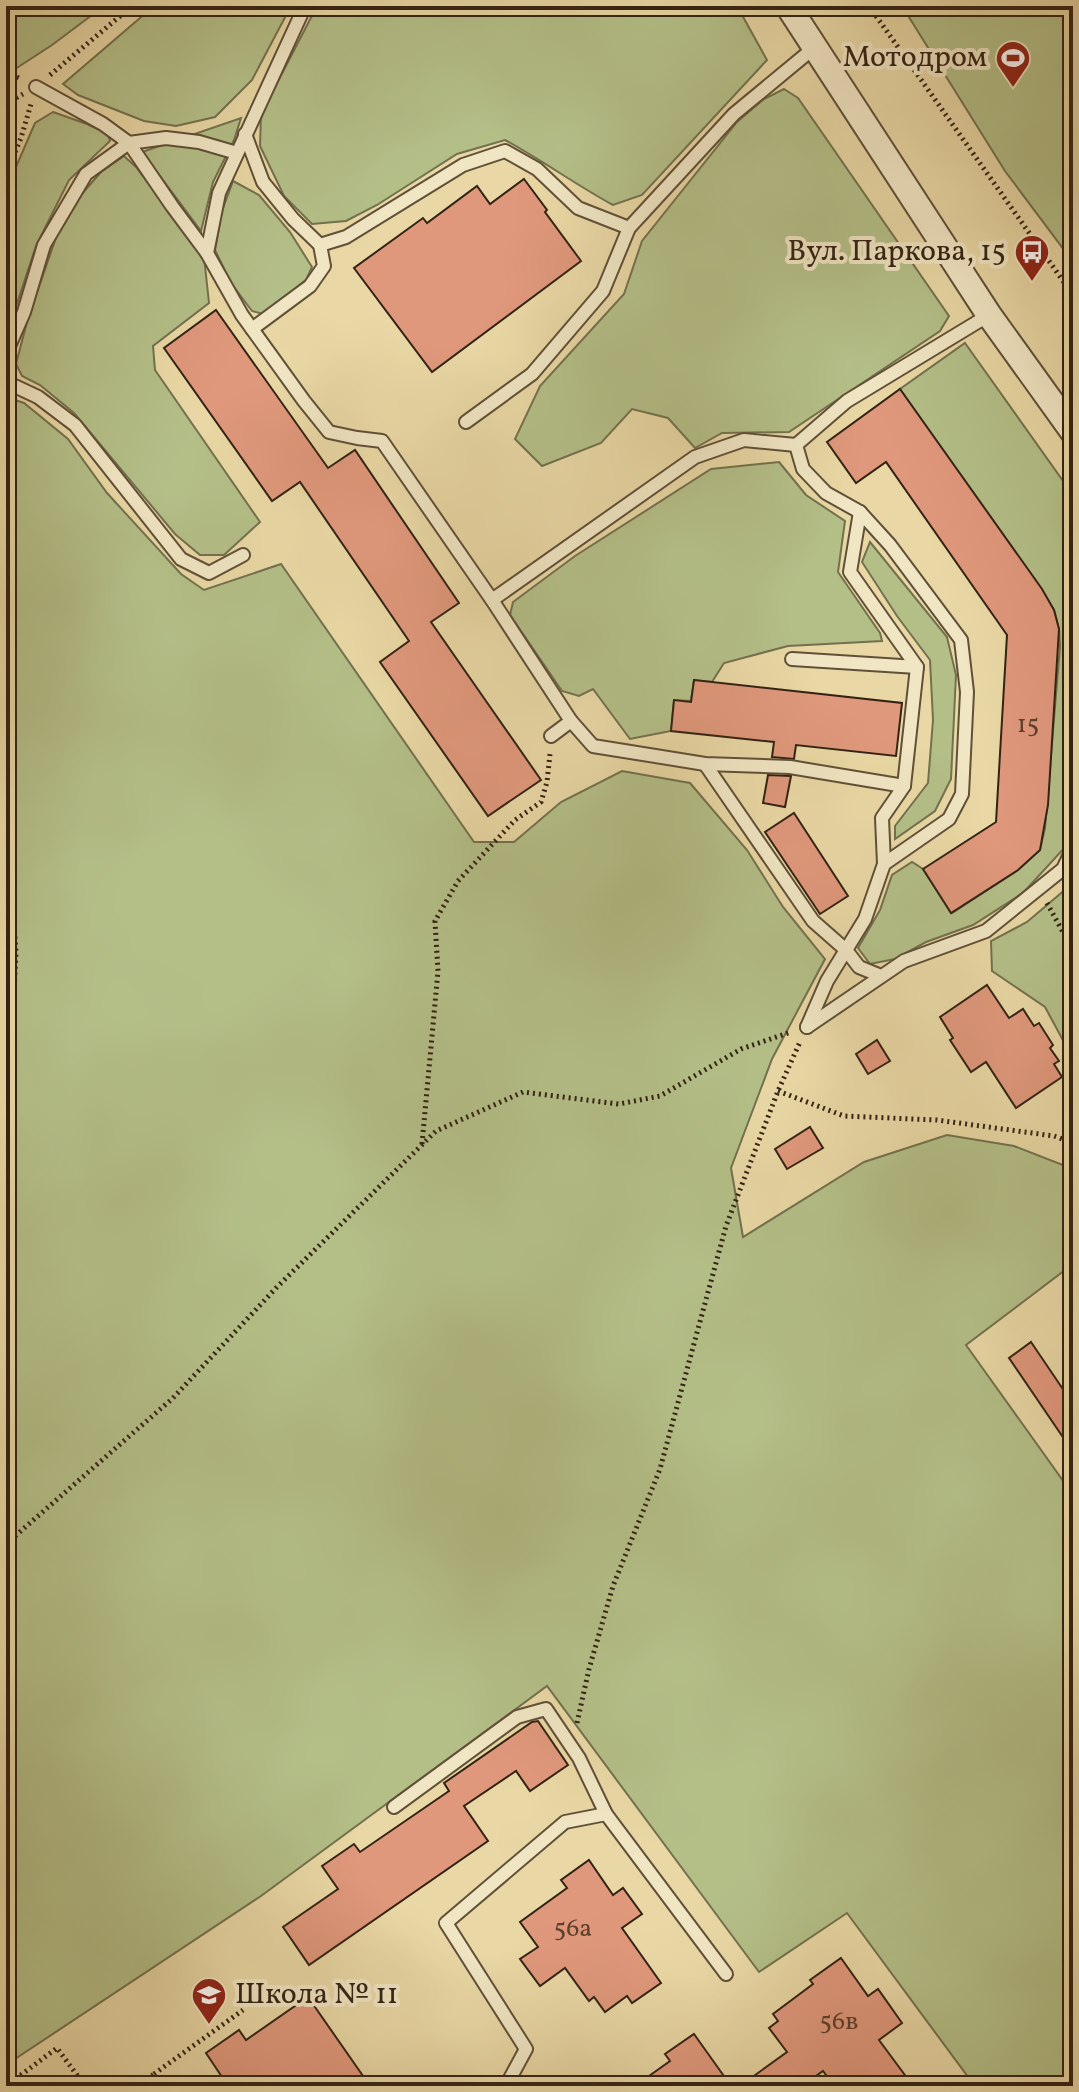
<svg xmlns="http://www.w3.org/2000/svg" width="1079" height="2092" font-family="Vollkorn,serif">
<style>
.green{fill:#b4bf88;stroke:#73714e;stroke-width:2}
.building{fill:#e0987c;stroke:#322314;stroke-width:2}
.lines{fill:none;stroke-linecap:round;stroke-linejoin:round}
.lane-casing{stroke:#605038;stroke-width:16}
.street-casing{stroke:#605038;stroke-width:28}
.path{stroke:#322314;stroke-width:5;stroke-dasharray:2 4;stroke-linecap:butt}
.lane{stroke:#f1e6c4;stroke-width:12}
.street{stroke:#f1e6c4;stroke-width:24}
.labels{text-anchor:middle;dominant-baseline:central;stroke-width:8;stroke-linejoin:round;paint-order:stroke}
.number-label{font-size:26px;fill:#5e402e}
.poi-label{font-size:30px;fill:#322314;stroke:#f1e6c4;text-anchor:end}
</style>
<rect width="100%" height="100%" fill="#e9d8a5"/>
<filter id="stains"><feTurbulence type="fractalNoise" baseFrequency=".0025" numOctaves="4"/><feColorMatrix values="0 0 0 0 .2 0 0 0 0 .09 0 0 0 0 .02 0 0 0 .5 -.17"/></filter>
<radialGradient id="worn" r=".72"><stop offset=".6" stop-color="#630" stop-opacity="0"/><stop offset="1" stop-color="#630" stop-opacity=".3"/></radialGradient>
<!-- green -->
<g class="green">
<path d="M6,6h98l-52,39 -46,30z"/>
<path d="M154,6h137l-39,74 -37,37 -39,9 -32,-5 -66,-26 -15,-11z"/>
<path d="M317,6h420l30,54 -125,135 -29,10c-37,-20 -71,-45 -108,-65l-48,14 -80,51 -31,16 -34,3 -28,-28 -24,-50 1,-32z"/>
<path d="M902,6h171v256l-68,-91z"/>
<path d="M784,89l14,9 151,218 -9,15 -151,101 -67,1 -27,15 -27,-30 -36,-9 -31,34 -59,23 -27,-27 25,-53 84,-92 18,-53 95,-119 27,-23z"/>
<path d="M53,112l34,12 21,10 2,7 -41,39 -33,66 -30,91v-147l29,-67z"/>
<path d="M241,118l-7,22 -21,42 -12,49 -59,-79z"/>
<path d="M124,156l12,11 68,90 5,46 -56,43 2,24 105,152 -36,33h-24l-25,-21 -101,-121 -34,-28 -18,-9 -6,-12 12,-46 30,-86 22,-36 21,-24z"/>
<path d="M233,181l26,14 31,37 22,35 -6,13 -43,34 -11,-3 -21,-28 -16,-33 7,-39z"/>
<path d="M965,343l108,152v333l-5,16 -45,49 -50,32 -47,17 -31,17 -25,5 -12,-16 22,-38 12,-35 20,-13 11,7 29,44 66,-43 22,-20 5,-22 15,-182 -1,-17 -5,-19 -154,-221z"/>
<path d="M6,397l18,6 44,36 39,54 74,81 23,16 77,-26 193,278h40l47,-40 61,-31 68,12 57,67 36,57 42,52 -53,100 -41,109 12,69 121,-75 83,-27 67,11 59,23v95l-107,81 98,137 9,-7v611h-107l5,-5 -124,-168 -88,59 -212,-286 -286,210 -255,169z"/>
<path d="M779,462l27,33 39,26 -7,51 42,61 2,8 -94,5 -64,17 -12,19 -18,-2 -3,21 -17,-1 -3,31 -41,8 -37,-50 -14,7 -17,-5 -52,-76 3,-13 62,-46 136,-87z"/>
<path d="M870,542l77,95 9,38 -5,104 -16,32 -40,28v-13l33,-43 5,-63 -3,-60 -33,-44 -35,-54z"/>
<path d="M1073,883v236l-3,-2 2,-60 -27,-50 -53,-36 -1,-30 36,-19z"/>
</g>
<!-- building -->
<g class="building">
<path d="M524,179l23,31 -2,2 36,49 -149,111 -78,-104 69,-50 4,5 50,-37 13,18z"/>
<path d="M216,310l112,158 27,-18 104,153 -28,19 110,158 -53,36 -108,-154 29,-21 -109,-159 -28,19 -108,-153z"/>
<path d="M900,389l142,200 12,21 5,19 -11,176 -8,45 -22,20 -67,43 -28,-44 73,-47 11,-187 -121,-173 -30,21 -29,-41z"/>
<path d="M694,680l208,23 -6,53 -100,-11 -2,14 -22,-2 2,-15 -103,-11 3,-31 17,2z"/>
<path d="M768,775l23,1 -6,31 -22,-4z"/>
<path d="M794,813l54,83 -28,18 -55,-82z"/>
<path d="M987,985l22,33 14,-9 11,17 5,-3 14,22 -3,3 9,13 -5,3 8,13 -46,31 -30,-46 -15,10 -21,-32 3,-2 -13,-21z"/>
<path d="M877,1040l13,21 -22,13 -12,-20z"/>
<path d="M810,1127l13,21 -36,21 -12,-20z"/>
<path d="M1031,1342l42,62v48l-64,-94z"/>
<path d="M538,1721l30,44 -38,26 -14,-20 -52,35 24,35 -179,124 -26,-38 55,-38 -16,-23 32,-22 6,8 89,-61 -5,-8 88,-61z"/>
<path d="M589,1860l24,35 10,-7 19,26 -20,14 39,55 -29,20 -5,-7 -22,16 -11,-15 -5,4 -24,-33 -25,18 -20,-27 18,-12 -18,-25 47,-34 -6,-8z"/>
<path d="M841,1958l27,38 10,-7 24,34 -23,17 34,46h-79l-11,-15 -21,15h-62l47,-34 -18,-24 9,-7 -5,-7 40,-30 -3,-4z"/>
<path d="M308,1997l62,89h-142l-22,-33 33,-23 7,10z"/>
<path d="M694,2034l37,52h-96l35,-25 -5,-7z"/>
</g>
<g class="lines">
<!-- lane casing -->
<g class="lane-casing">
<g id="lane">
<path d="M305,6l-86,187 -12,60 35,62 62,86 25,31 28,6 25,3 110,159 79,121 -20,15"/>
<path d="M36,87l67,37 26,19 43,63 35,47"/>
<path d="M245,134l18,48 30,37 27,26 26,-8 117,-72 42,-14 32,18 41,39 51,20"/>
<path d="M252,329l58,-43 14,-20 -4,-21"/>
<path d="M6,353l18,-41 20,-67 42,-71 43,-31 37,-5 33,4 38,11"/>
<path d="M6,382l32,15 37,28 106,134 28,14 34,-18"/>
<path d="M466,422l66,-48 71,-83 26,-63 105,-114 81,-67"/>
<path d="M860,512l-10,60 67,95 -13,119 -22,32 2,46"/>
<path d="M492,600l203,-143 49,-17 52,5"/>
<path d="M792,659l125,8"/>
<path d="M571,721l22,25 112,18 85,3 114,19"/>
<path d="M705,764l108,157 33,29 13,17 22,9"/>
<path d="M807,1027l20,-46 38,-62 19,-55 65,-45 13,-25 5,-102 -6,-52 -71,-95 -30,-33 -34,-19 -23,-24 -7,-24 51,-44 142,-86"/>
<path d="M807,1027l97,-66 82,-30 77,-62 10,-21"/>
<path d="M394,1807l123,-90 29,-8 33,49 27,56"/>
<path d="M506,2086l20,-37 -80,-126 119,-101 41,-8 120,160"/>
</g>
</g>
<!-- street casing -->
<g class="street-casing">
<path id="street" d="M788,6l201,309 84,117"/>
</g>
<!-- path -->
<g class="path">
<path d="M869,6l204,289"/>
<path d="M6,72l15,7"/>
<path d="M50,75l82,-69"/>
<path d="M6,104l17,-10"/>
<path d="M6,174l15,-36 10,-34"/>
<path d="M6,604v45"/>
<path d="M6,805l10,148 -5,95 -5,20"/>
<path d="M1047,903l18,33 8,28"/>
<path d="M778,1091l66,25 93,4 117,16 19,7"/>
<path d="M422,1144l16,-173 -3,-50 23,-40 57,-61 26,-18 6,-20 3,-28"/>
<path d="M6,1544l167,-146 104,-111 159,-156 87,-39 96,12 41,-8 81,-47 50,-17"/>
<path d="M577,1723l12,-54 24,-83 47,-117 66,-243 52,-135 22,-49"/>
<path d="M154,2074l89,-64"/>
<path d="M6,2086l51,-38 28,38"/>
<path d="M137,2086l17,-12 9,12"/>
</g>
<!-- lane -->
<use href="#lane" class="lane"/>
<!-- street -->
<use href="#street" class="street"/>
</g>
<!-- icons -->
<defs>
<g id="stadium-pin" transform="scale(1.8)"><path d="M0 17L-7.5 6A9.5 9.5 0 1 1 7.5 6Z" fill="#8f2418" stroke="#f1e6c4"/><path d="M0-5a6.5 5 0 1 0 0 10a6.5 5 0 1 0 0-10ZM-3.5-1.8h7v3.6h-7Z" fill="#fff"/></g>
<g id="bus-pin" transform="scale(1.8)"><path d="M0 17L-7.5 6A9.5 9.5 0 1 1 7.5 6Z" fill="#8f2418" stroke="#f1e6c4"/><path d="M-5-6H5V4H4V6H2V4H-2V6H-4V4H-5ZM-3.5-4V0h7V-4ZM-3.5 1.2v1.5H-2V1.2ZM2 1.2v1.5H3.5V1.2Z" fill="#fff"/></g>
<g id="school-pin" transform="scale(1.8)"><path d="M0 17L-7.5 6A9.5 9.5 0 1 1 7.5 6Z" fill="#8f2418" stroke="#f1e6c4"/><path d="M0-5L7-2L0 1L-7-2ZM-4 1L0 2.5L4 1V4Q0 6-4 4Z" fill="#fff"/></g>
</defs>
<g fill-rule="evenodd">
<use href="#stadium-pin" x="1013" y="58"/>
<use href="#bus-pin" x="1032" y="252"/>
<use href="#school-pin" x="209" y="1995"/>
</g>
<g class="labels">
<!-- number labels -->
<g class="number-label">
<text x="1028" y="725">15</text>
<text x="573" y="1929">56а</text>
<text x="839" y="2022">56в</text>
</g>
<!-- poi labels -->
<g class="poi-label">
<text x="987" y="58">Мотодром</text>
<text x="1006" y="252">Вул. Паркова, 15</text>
<text x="235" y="1995" text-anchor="start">Школа № 11</text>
</g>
</g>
<!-- margin -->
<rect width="1079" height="2092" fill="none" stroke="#e9d8a5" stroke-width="32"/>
<rect x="8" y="8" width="1063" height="2076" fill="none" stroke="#322314" stroke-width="4"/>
<rect x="16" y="16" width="1047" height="2060" fill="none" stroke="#322314" stroke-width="2"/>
<rect width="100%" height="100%" filter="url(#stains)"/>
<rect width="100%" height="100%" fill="url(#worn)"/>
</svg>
